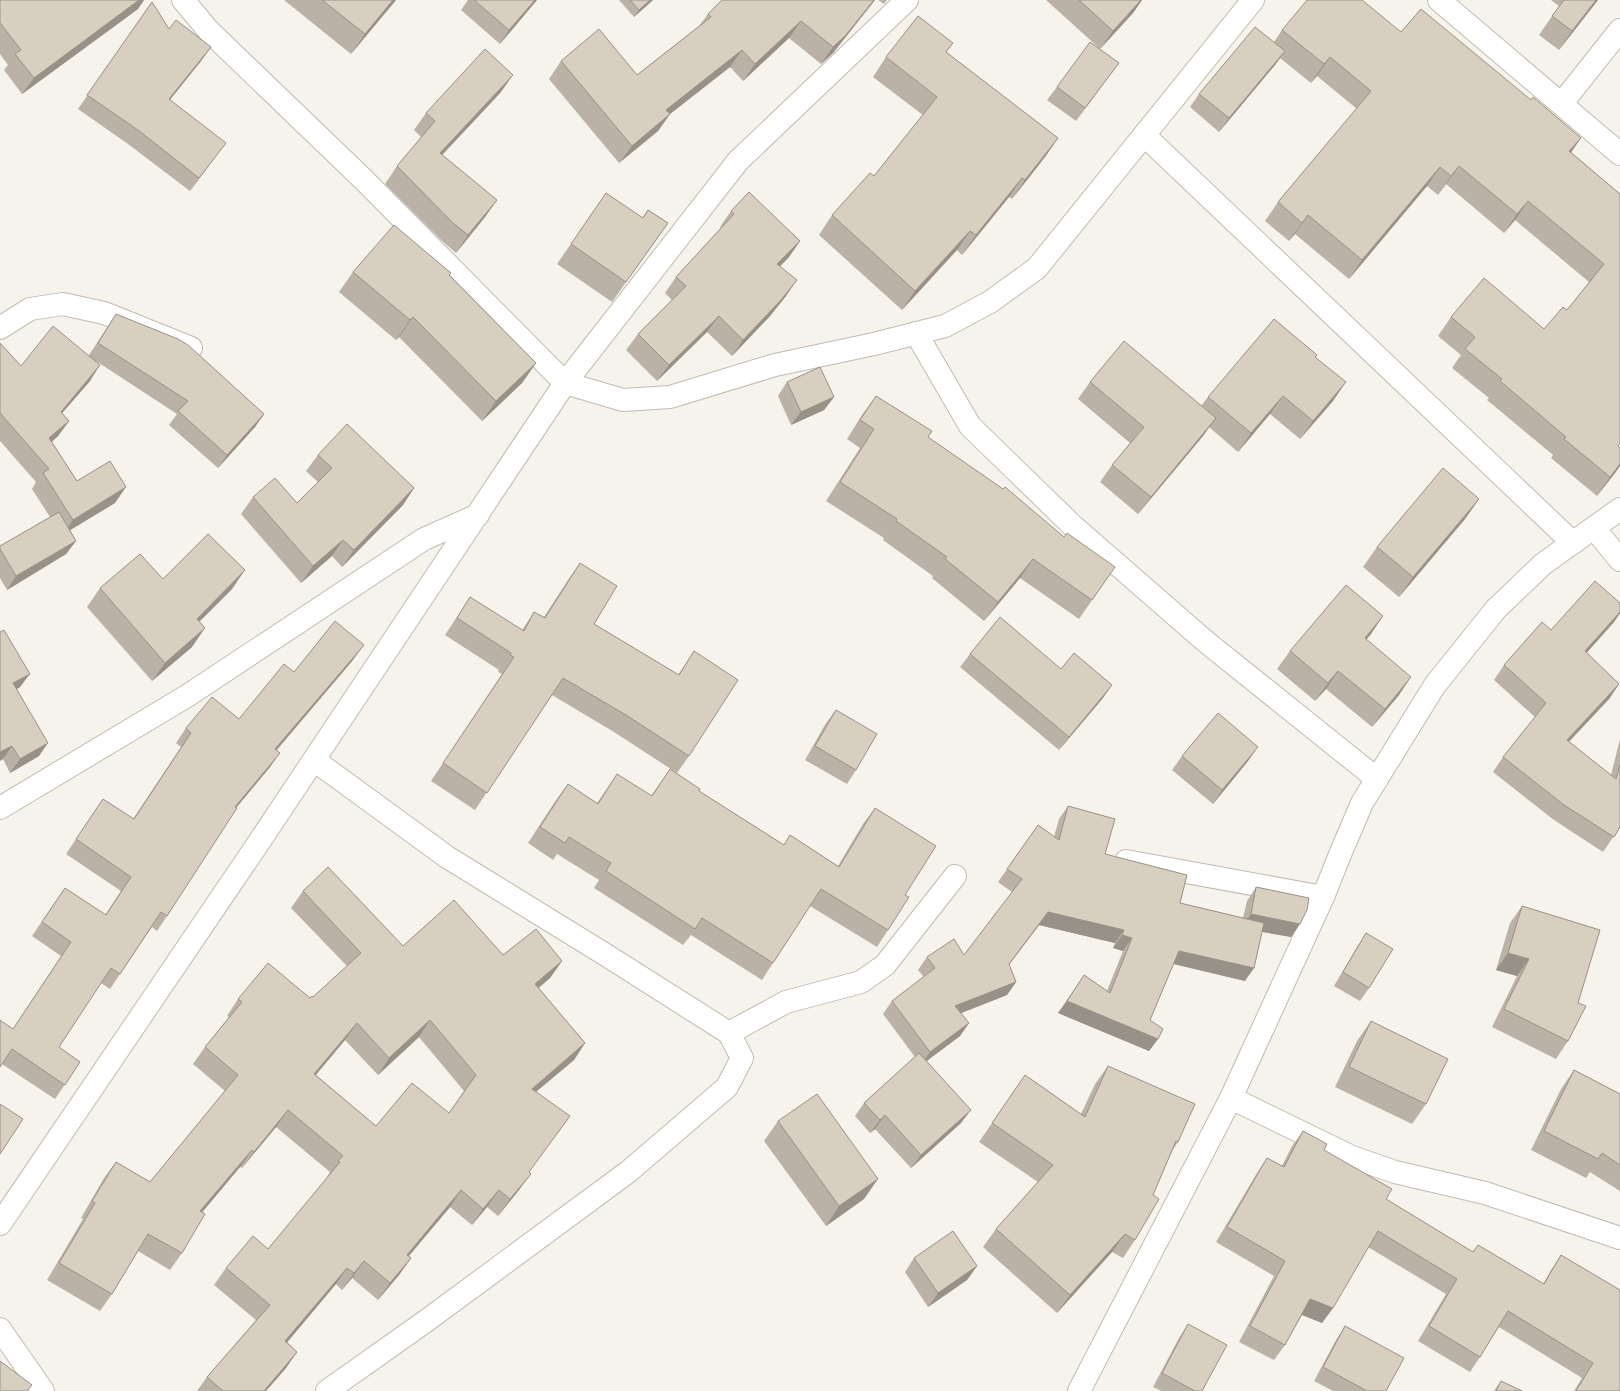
<svg xmlns="http://www.w3.org/2000/svg" width="1620" height="1391" font-family="Poppins,sans-serif">
<style>
.lines{fill:none;stroke-linecap:round;stroke-linejoin:round}
.street-casing{stroke:#c2bbae;stroke-width:24}
.street{stroke:#fff;stroke-width:22}
.wall{fill:#bab2a6;fill-rule:evenodd}
.shaded-wall{fill:#979187}
.building{fill:#d8cfc1;stroke:#979187;fill-rule:evenodd}
</style>
<rect width="100%" height="100%" fill="#f6f3ec"/>
<g class="lines">
<!-- street casing -->
<g class="street-casing">
<g id="street">
<path d="M183,0l26,31 155,149 201,203 58,17 47,-3 105,-32 99,-21 71,-18 45,-24 47,-34 216,-268"/>
<path d="M1439,0l181,154"/>
<path d="M1562,103l58,-73"/>
<path d="M1144,135l429,408"/>
<path d="M0,328l30,-19 33,-5 41,9 87,35"/>
<path d="M916,333l54,93 103,100 132,115 172,138"/>
<path d="M1594,528l26,32"/>
<path d="M314,760l133,97 159,98 123,78 13,25 -15,29 -99,85 -202,149 -99,70"/>
<path d="M0,808l187,-112 237,-157 54,-24"/>
<path d="M1126,861l197,36"/>
<path d="M729,1033l57,-31 75,-20 24,-17 70,-89"/>
<path d="M1231,1098l121,59 43,15 90,21 135,45"/>
<path d="M0,1224l255,-376 310,-465 173,-222 169,-161"/>
<path d="M0,1329l43,62"/>
<path d="M1079,1391l152,-293 92,-201 18,-45 21,-49 73,-118 61,-76 47,-45 77,-55"/>
</g>
</g>
<!-- street -->
<use href="#street" class="street"/>
</g>
<!-- wall -->
<g class="wall">
<path d="M0,0h144l-6,9 -116,85 -18,-24 4,-5 -8,-11z"/>
<path d="M284,0h112l-45,54z"/>
<path d="M468,0h69l-37,44 -39,-34z"/>
<path d="M619,0h34l-19,17z"/>
<path d="M722,0h153l-42,53 -12,11 -32,-26 -46,43 -13,-14 -60,47 -12,17 -39,32 -70,-84 12,-18 76,14 62,-49 9,-12z"/>
<path d="M878,0h9l-3,4z"/>
<path d="M1046,0h96l-9,13 -33,36 19,14 -43,58 -29,-21 10,-13 41,-40z"/>
<path d="M1551,0h47l-39,50 -20,-15 20,-29z"/>
<path d="M152,2l17,27 42,18 -10,14 -31,39 46,56 -26,35 -62,-47 -50,-35z"/>
<path d="M1282,30l119,2 170,120 49,42 -1,253 1,1v18l-5,7 -18,23 -46,-38 2,-3 -66,-55 2,-2 -37,-30 9,-13 -23,-19 13,-19 93,12 23,-19 22,-28 -74,-62 -11,13 -58,-49 -8,11 -11,-9 -78,93 -54,-45 -6,7 -24,-20 13,-19 79,-93 -40,-33 -6,7 -31,-25 -5,7 -56,67 -29,-25 9,-13 75,-52z"/>
<path d="M953,43l-7,9 112,86 -13,19 -33,42 -3,-2 -47,58 -5,-5 -55,60 -83,-75 13,-20 42,-39 49,-61 -50,-38 13,-20z"/>
<path d="M501,92l-59,63 55,45 -12,17 -29,36 -15,-13 -56,-56 12,-18 24,-29 -7,-7 12,-17z"/>
<path d="M606,193l36,25 6,-8 20,13 -56,79 -55,-38z"/>
<path d="M731,211l69,30 -11,16 -9,9 6,30 -16,20 -38,40 -25,-24 -50,49 -31,-31 12,-16 34,-34 -7,-7 11,-16 45,-49 -1,-1z"/>
<path d="M353,272l97,3 86,88 -14,20 -40,38 -83,-84 -3,3 -57,-48z"/>
<path d="M116,314l148,100 -9,13 -37,41 -49,-43 8,-11 -81,-53 -6,20 -28,32 7,8 -11,15 -6,6 25,39 38,22 -45,27 6,11 -10,13 -59,36 -7,-12v-32l50,-29 -18,-28 4,-7 -36,-41v-98l21,23 68,-11z"/>
<path d="M1315,357l18,44 -33,38 -30,-25 -32,38 -29,-25 -6,9 -65,78 -38,-32 12,-17 18,-22 -52,-44 12,-17 111,24 7,-9z"/>
<path d="M787,382l47,15 -10,13 -33,15 -13,-29z"/>
<path d="M876,396l52,41 136,100 51,30 -36,52 -59,-41 -36,43 -52,-43 1,-2 -50,-36 1,-2 -58,-37 34,-53 -13,-9 15,-24z"/>
<path d="M318,455l96,33 -11,17 -61,62 -10,-11 -31,27 -60,-69 12,-17 44,6 21,-21 -12,-11z"/>
<path d="M1479,499l-14,20 -66,78 -36,-30 14,-20z"/>
<path d="M580,563l14,61 84,51 16,-24 -5,105 -12,17 -63,-41 -62,-37 -77,115 -44,-29 71,-107 -4,-2 1,-2 -54,-35 25,-38 52,33 12,-18 10,5 24,-37z"/>
<path d="M163,579l69,10 -33,33 -7,25 -40,34 -65,-74 13,-19z"/>
<path d="M1620,603v10l-6,9 -28,31 33,31 -10,15 -40,43 42,33 9,-36v88l-17,25 -49,-32 -61,-48 10,-15 32,-40 -41,-37 10,-15 47,-35z"/>
<path d="M0,632l20,55 -3,2 22,67 -29,17 -7,-14z"/>
<path d="M1371,634l-5,6 33,55 -27,32 -46,-38 -11,12 -38,-32 13,-18z"/>
<path d="M970,654l91,15 42,29 -44,52 -99,-83z"/>
<path d="M353,660l-76,90 -7,17 -34,41 -69,108 -10,15 -5,-4 -42,62 -9,-6 -42,64 21,15 -25,37 -53,-35 11,-35 48,-73 -29,-20 23,-34 10,-14 40,27 16,-24 -55,-37 37,-55 30,20 48,-72 -5,-4 10,-15 53,-9 55,-47z"/>
<path d="M836,710l20,60 -9,14 -42,-24 21,-37z"/>
<path d="M1182,756l66,5 -35,43 -41,-34z"/>
<path d="M670,769l29,22 85,54 6,-10 48,31 25,-42 12,-16 30,87 -17,35 -11,17 -67,-41 -37,57 -11,17 -71,-45 -8,10 -89,-57 5,-8 -42,-26 -4,6 -25,-17 28,-43 12,-16 29,19 20,-29 34,22z"/>
<path d="M1068,806l37,48 75,49 63,15 4,-17 9,-14 44,37 -9,13 -29,-5 -17,49 -72,-17 -23,56 8,19 -9,12 -91,-38 26,-38 23,16 16,-40 -10,-3 2,-5 -76,-18 -30,40 7,17 -9,13 -46,18 8,10 -9,13 -33,25 34,62 -50,45 -36,-39 -5,4 -15,-17 9,-13 51,-46 -32,-43 9,-13 32,-24 -6,-7 9,-13 37,-2 48,-63 -14,-10 40,-57 16,12 5,-18z"/>
<path d="M303,891l100,55 100,9 59,6 -12,17 -11,10 46,55 -11,17 -38,32 -7,81 -10,17 -21,26 -11,-9 -15,18 -22,-18 -41,49 2,2 -12,17 -21,25 -26,-22 -10,12 -6,-6 -49,58 10,10 -11,16 -20,23h-69l10,-14 49,-57 -42,-35 12,-17 42,-19 59,-71v-1l3,-5 -54,-45 -34,41 -2,-1 -38,45 -20,41 -12,17 -32,-19 -26,43 -12,17 -53,-31 36,-61 -2,-1 23,-40 12,-16 34,20 75,-91 -32,-27 12,-17 24,-30 -2,-1 11,-17 72,-1 3,-1 34,-31 -56,-58zM419,1037l45,54 -15,22 -73,13 -60,-51 29,-35 33,35z"/>
<path d="M1522,906l56,97 -10,38 -12,18 -64,-32 25,-51 -21,-6 14,-47z"/>
<path d="M1366,933l3,55 -9,13 -26,-15 23,-39z"/>
<path d="M1371,1021l55,83 -14,20 -77,-37 22,-46z"/>
<path d="M1108,1066l70,76 -6,9 -19,44 -18,45 -12,18 -11,-6 -55,61 -74,-66 13,-18 42,-47 -59,-40 46,-67 56,39 14,-30z"/>
<path d="M1574,1070l46,24v97l-30,-19 -4,6 -55,-28 30,-61z"/>
<path d="M778,1121l86,78 -38,27 -62,-85z"/>
<path d="M1303,1131l21,19 62,49 87,53 5,-7 65,39 8,-14 10,-15 59,136h-46l8,-13 -83,-51 -19,30 -10,15 -52,-31 28,-47 -78,-47 -35,61 -11,15 -20,-8 -17,30 -11,15 -35,-18 35,-66 -58,-34 41,-69 10,-15 15,8 10,-20z"/>
<path d="M914,1258l63,8 -10,14 -39,27 -23,-35z"/>
<path d="M1188,1324l14,67h-41l-8,-4 26,-49z"/>
<path d="M1345,1326l41,65h-53l-19,-10 22,-41z"/>
<path d="M1501,1381l21,10h-28z"/>
</g>
<!-- shaded-wall -->
<g class="shaded-wall">
<path d="M139,0h5l-6,9 -116,85 12,-16z"/>
<path d="M393,0h3l-45,54 14,-20z"/>
<path d="M535,0h2l-37,44 9,-14z"/>
<path d="M650,0h3l-19,17 5,-7z"/>
<path d="M874,0h1l-42,53 -12,11 12,-17z"/>
<path d="M1141,0h1l-9,13 -33,36 13,-18z"/>
<path d="M1596,0h2l-39,50 13,-19z"/>
<path d="M801,21l-12,17 -46,43 12,-17z"/>
<path d="M211,47l-10,14 -42,52 10,-14z"/>
<path d="M742,50l-12,17 -60,47 -12,17 -39,32 13,-17 34,-36z"/>
<path d="M1285,51l-10,14 -56,67 10,-14z"/>
<path d="M1330,57l-13,19 -6,7 13,-19z"/>
<path d="M513,75l-12,17 -73,78 12,-17z"/>
<path d="M1058,138l-13,19 -33,42 13,-19z"/>
<path d="M1581,138l-13,19 1,-6z"/>
<path d="M226,143l-10,13 -26,35 9,-13z"/>
<path d="M1459,166l-13,18 -8,11 13,-19z"/>
<path d="M1440,167l-13,19 -78,93 13,-19z"/>
<path d="M1022,178l-13,19 -47,58 14,-20z"/>
<path d="M497,200l-12,17 -29,36 12,-18z"/>
<path d="M1528,201l-13,19 -11,13 13,-19z"/>
<path d="M1308,215l-13,19 -6,7 13,-18z"/>
<path d="M970,231l-13,19 -55,60 13,-19z"/>
<path d="M800,241l-11,16 -23,24 11,-17z"/>
<path d="M797,280l-11,16 -16,20 -38,40 11,-16z"/>
<path d="M719,316l-12,16 -50,49 12,-16z"/>
<path d="M413,317l-14,20 -3,3 14,-20z"/>
<path d="M536,363l-14,20 -40,38 14,-20z"/>
<path d="M100,365l-10,16 -40,46 11,-15z"/>
<path d="M1346,382l-13,19 -33,38 13,-18z"/>
<path d="M1283,396l-13,18 -32,38 13,-19z"/>
<path d="M834,397l-10,13 -33,15 10,-13z"/>
<path d="M264,414l-9,13 -37,41 9,-13z"/>
<path d="M1216,418l-13,18 -65,78 13,-17z"/>
<path d="M69,421l-11,15 -20,17 11,-15z"/>
<path d="M1620,464v2l-5,7 -18,23 13,-19z"/>
<path d="M126,487l-11,16 -53,32 11,-15z"/>
<path d="M414,488l-11,17 -61,62 12,-17z"/>
<path d="M1479,499l-14,20 -66,78 14,-20z"/>
<path d="M343,540l-11,16 -31,27 12,-17z"/>
<path d="M76,541l-10,13 -59,36 9,-14z"/>
<path d="M1033,559l-13,19 -36,43 14,-19z"/>
<path d="M245,570l-13,19 -48,48 13,-18z"/>
<path d="M1620,612v1l-6,9 -39,44 10,-15z"/>
<path d="M1383,616l-12,18 -19,22 13,-18z"/>
<path d="M205,628l-13,19 -40,34 13,-18z"/>
<path d="M364,645l-11,15 -88,103 10,-14z"/>
<path d="M1338,671l-12,18 -11,12 13,-18z"/>
<path d="M30,674l-10,13 -16,10 9,-14z"/>
<path d="M1411,677l-12,18 -27,32 13,-18z"/>
<path d="M1619,684l-10,15 -53,56 11,-15z"/>
<path d="M1112,685l-9,13 -44,52 10,-13z"/>
<path d="M48,743l-9,13 -29,17 10,-14z"/>
<path d="M12,746l-9,13 -3,2v-9z"/>
<path d="M1258,747l-10,14 -35,43 9,-14z"/>
<path d="M280,753l-10,14 -45,54 10,-14z"/>
<path d="M1048,912l76,18 -9,13 -76,-18 -39,52z"/>
<path d="M1251,914l49,10 -9,13 -50,-9z"/>
<path d="M1122,935l10,3 -9,13 -10,-3z"/>
<path d="M1179,951l75,17 -9,13 -75,-18z"/>
<path d="M1508,953l21,6 -12,17 -21,-6z"/>
<path d="M562,961l-12,17 -27,22 12,-16z"/>
<path d="M1016,982l-9,13 -61,24 9,-13z"/>
<path d="M1067,1001l91,38 -9,12 -91,-38z"/>
<path d="M430,1020l-11,17 -41,38 11,-17z"/>
<path d="M357,1023l-12,17 -43,51 12,-17z"/>
<path d="M969,1023l-9,13 -39,29 9,-13z"/>
<path d="M585,1043l-11,17 -54,45 12,-16z"/>
<path d="M288,1110l-12,17 -34,41 12,-16z"/>
<path d="M971,1110l-10,13 -50,45 10,-13z"/>
<path d="M885,1115l-10,14 -5,4 10,-13z"/>
<path d="M252,1150l-12,17 -51,61 11,-17z"/>
<path d="M531,1174l-12,16 -21,26 12,-17z"/>
<path d="M878,1179l-14,20 -38,27 13,-20z"/>
<path d="M461,1190l-11,17 -54,64 11,-16z"/>
<path d="M499,1190l-12,17 -15,18 11,-16z"/>
<path d="M1125,1234l-13,18 -55,61 13,-18z"/>
<path d="M411,1258l-12,17 -21,25 12,-17z"/>
<path d="M364,1261l-12,17 -10,12 12,-17z"/>
<path d="M977,1266l-10,14 -39,27 10,-14z"/>
<path d="M347,1268l-11,16 -62,74 11,-17z"/>
<path d="M1310,1299l23,9 -11,15 -22,-9z"/>
<path d="M297,1352l-11,16 -20,23h-2z"/>
</g>
<!-- building -->
<g class="building">
<path d="M0,0h139l-105,78 -19,-24 6,-4 -21,-27z"/>
<path d="M322,0h71l-28,34z"/>
<path d="M474,0h61l-26,30z"/>
<path d="M630,0h20l-11,10z"/>
<path d="M722,0h152l-29,36 -12,11 -32,-26 -46,43 -13,-14 -76,60 4,4 -38,32 -71,-85 38,-32 38,46 74,-58 -3,-3z"/>
<path d="M1079,0h62l-28,31z"/>
<path d="M1307,0h55l39,32 20,-23 110,91 2,-3 48,41 -12,13 51,43v249l-2,3 2,2v16l-10,13 -46,-38 2,-2 -66,-56 2,-2 -37,-30 10,-12 -24,-20 33,-39 60,51 19,-22 4,3 37,-46 -76,-63 -11,13 -58,-48 -8,10 -11,-9 -78,93 -54,-45 -6,8 -24,-21 93,-111 -41,-34 -6,7 -42,-34z"/>
<path d="M1564,0h32l-24,31 -20,-15z"/>
<path d="M152,2l17,27 7,-9 35,27 -42,52 57,44 -27,35 -61,-48 -51,-35z"/>
<path d="M918,16l35,27 -7,9 112,86 -33,42 -3,-2 -46,57 -6,-4 -55,60 -83,-76 38,-42 4,3 63,-79 -51,-40z"/>
<path d="M1255,27l30,24 -56,67 -30,-24z"/>
<path d="M1090,42l29,21 -34,45 -28,-21z"/>
<path d="M485,49l28,26 -73,78 57,47 -29,35 -15,-12 -56,-57 38,-45 -9,-8z"/>
<path d="M749,192l51,49 -23,23 20,16 -16,20 -38,40 -24,-24 -50,49 -31,-31 48,-48 -10,-9 58,-63 -3,-3z"/>
<path d="M606,193l37,25 5,-8 20,13 -42,59 -55,-38z"/>
<path d="M394,225l57,48 -2,2 87,88 -40,38 -83,-84 -3,3 -57,-48z"/>
<path d="M116,314l62,25 10,6 76,69 -37,41 -49,-44 10,-10 -90,-58z"/>
<path d="M1274,319l43,36 -2,2 31,25 -33,39 -30,-25 -32,37 -43,-36z"/>
<path d="M53,326l47,39 -39,47 8,9 -20,17 28,43 33,-20 16,26 -53,33 -30,-47 6,-4 -49,-56v-70l21,23z"/>
<path d="M1124,341l92,77 -65,79 -39,-32 32,-38 -54,-45z"/>
<path d="M820,367l14,30 -33,15 -14,-30z"/>
<path d="M876,396l56,35 -4,6 75,52 2,-2 59,50 3,-4 48,34 -23,33 -59,-41 -35,43 -53,-43 2,-2 -51,-36 1,-2 -57,-37 34,-53 -14,-9z"/>
<path d="M347,424l67,64 -60,62 -11,-10 -30,26 -60,-69 22,-19 22,25 35,-35 -14,-13z"/>
<path d="M1443,468l36,31 -66,78 -36,-30z"/>
<path d="M59,512l17,29 -60,35 -16,-27v-3z"/>
<path d="M208,534l37,36 -48,49 8,9 -40,35 -65,-75 40,-34 23,25z"/>
<path d="M580,563l37,23 -23,38 85,51 15,-24 44,29 -49,76 -63,-41 -63,-37 -76,115 -44,-30 71,-106 -4,-2 1,-2 -54,-35 13,-21 54,34 10,-19 11,6z"/>
<path d="M1595,581l25,22v9l-35,39 34,33 -52,56 49,39 4,-14v62l-6,10 -50,-32 -61,-48 43,-54 -42,-38 38,-43 9,8z"/>
<path d="M1346,585l37,31 -18,22 46,39 -26,32 -47,-38 -10,12 -38,-32z"/>
<path d="M1000,617l61,52 13,-16 38,32 -43,52 -99,-83z"/>
<path d="M335,621l29,24 -89,104 5,4 -45,54 2,1 -70,108 -6,-4 -41,62 -9,-6 -52,79 21,15 -15,23 -53,-36 -12,18v-47l13,9 58,-87 -29,-20 23,-34 41,27 25,-38 -55,-38 27,-40 31,20 57,-86 -5,-5 26,-31 27,22 45,-55 10,8z"/>
<path d="M4,630l26,44 -17,9 35,60 -28,16 -8,-13 -12,6v-120z"/>
<path d="M836,710l41,24 -21,36 -41,-24z"/>
<path d="M1218,713l40,34 -36,43 -40,-34z"/>
<path d="M670,769l30,20 -1,2 85,54 6,-10 49,32 36,-59 61,38 -31,49 4,2 -21,33 -67,-41 -48,74 -71,-45 -7,11 -89,-58 5,-8 -42,-26 -4,6 -25,-16 28,-43 30,20 19,-30 35,22z"/>
<path d="M1068,806l47,13 -10,35 82,21 -7,28 84,20 -10,45 -75,-17 -29,69 13,9 -5,10 -91,-38 17,-26 26,18 22,-55 -10,-3 2,-5 -76,-18 -39,52 7,18 -61,24 14,17 -39,29 -38,-51 43,-33 -8,-11 27,-18 10,16 58,-76 -15,-10 31,-44 21,15z"/>
<path d="M328,867l75,79 51,-46 49,55 33,-26 26,32 -27,23 50,59 -53,46 38,27 -41,56 2,2 -21,25 -11,-9 -16,19 -22,-19 -54,65 4,3 -21,25 -26,-22 -10,12 -7,-5 -62,73 12,11 -33,39h-41l-16,-14 63,-72 -44,-37 27,-32 15,13 72,-87 -2,-1 5,-5 -55,-46 -34,42 -2,-2 -52,61 5,3 -23,39 -34,-19 -36,60 -53,-31 36,-60 -3,-2 24,-39 34,20 88,-107 -33,-28 37,-45 -4,-3 30,-36 42,35 2,-2 1,1 48,-44 -58,-62zM430,1020l46,55 -27,38 -37,-30 -36,43 -62,-52 43,-51 32,35z"/>
<path d="M1256,887l53,11 -2,12 -7,14 -49,-10z"/>
<path d="M1522,906l78,24 -22,73 8,3 -18,35 -64,-32 25,-50 -21,-6z"/>
<path d="M1366,933l27,16 -24,39 -26,-16z"/>
<path d="M1371,1021l77,38 -22,45 -77,-37z"/>
<path d="M919,1053l52,57 -50,45 -36,-40 -5,5 -16,-17z"/>
<path d="M1108,1066l87,38 -17,38 -2,-1 -23,54 6,4 -24,41 -10,-6 -55,61 -74,-66 57,-64 -61,-42 33,-48 60,42z"/>
<path d="M1574,1070l46,24v71l-18,-12 -4,6 -54,-28z"/>
<path d="M817,1094l61,85 -39,27 -61,-85z"/>
<path d="M0,1104l23,15 -23,35z"/>
<path d="M1303,1131l24,13 -3,6 68,39 -6,10 87,53 5,-7 66,39 17,-29 59,35v101h-44l17,-28 -85,-52 -28,46 -51,-31 28,-47 -79,-48 -45,77 -23,-9 -25,46 -35,-19 35,-65 -58,-34 40,-69 17,9z"/>
<path d="M953,1231l24,35 -39,27 -24,-35z"/>
<path d="M1188,1324l39,21 -25,46h-7l-33,-18z"/>
<path d="M1345,1326l59,32 -18,33h-19l-44,-24z"/>
<path d="M0,1361l32,24 -5,6h-27z"/>
<path d="M1501,1381l21,10h-26z"/>
</g>
</svg>
